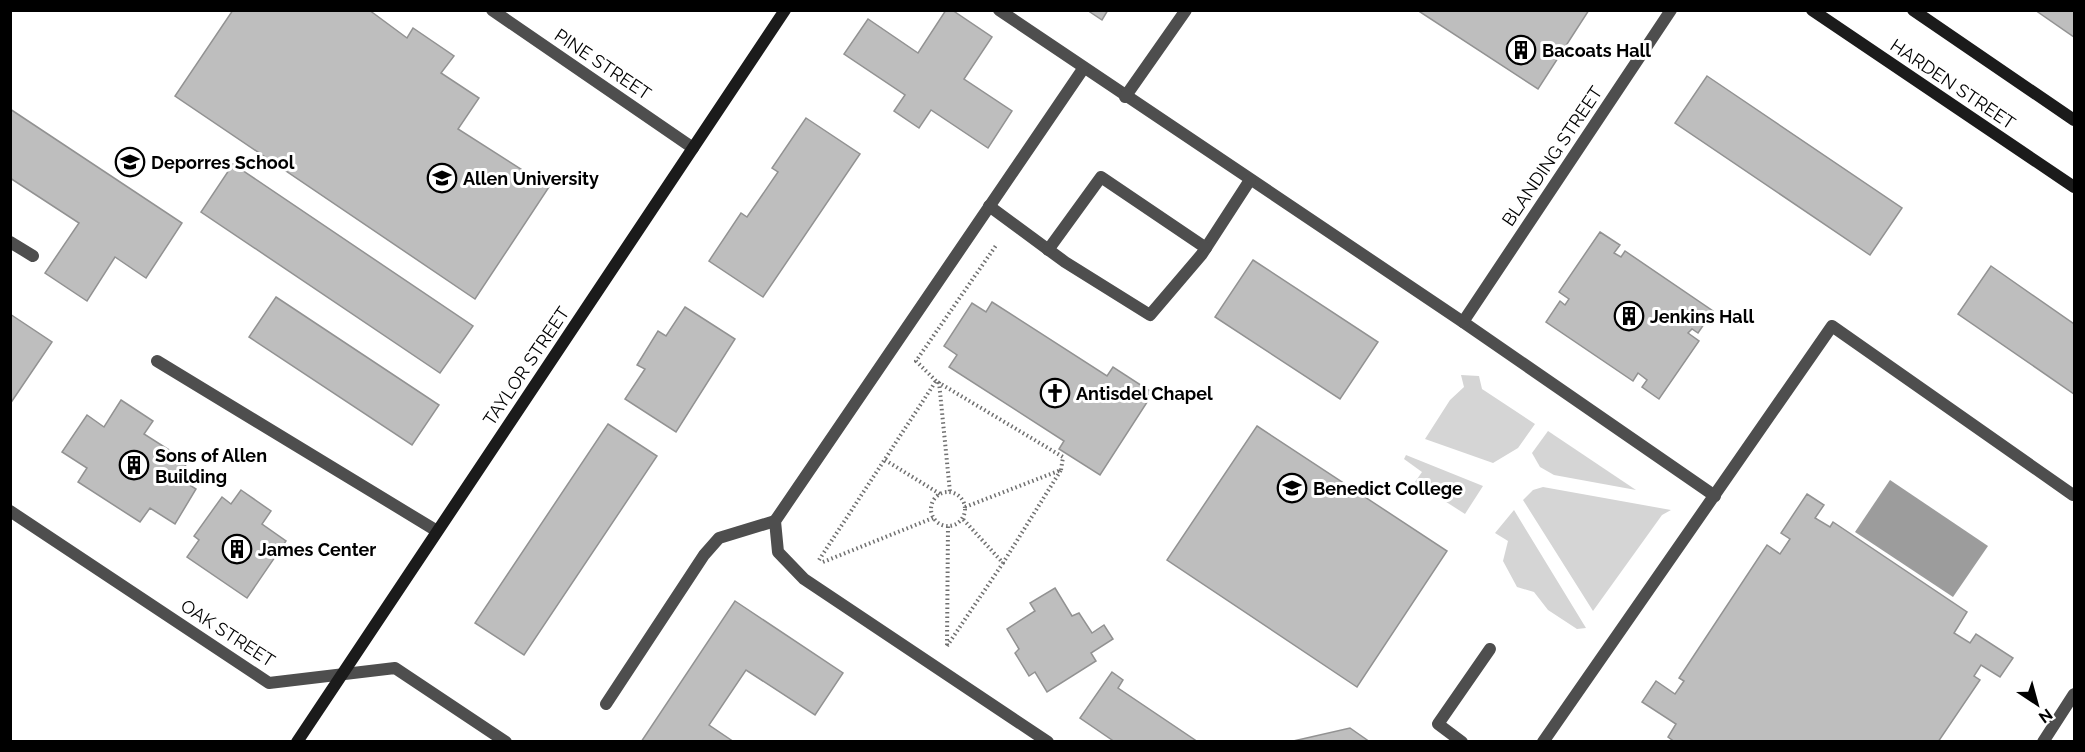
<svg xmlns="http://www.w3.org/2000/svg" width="2085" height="752" font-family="Raleway,sans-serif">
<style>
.green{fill:#d5d5d5}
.water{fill:#9c9c9c}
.building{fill:#bebebe;stroke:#929292;stroke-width:1.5}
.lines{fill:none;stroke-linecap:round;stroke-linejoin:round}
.path{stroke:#707070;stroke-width:4;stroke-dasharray:1.5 3;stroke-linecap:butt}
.service{stroke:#4e4e4e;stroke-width:12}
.minor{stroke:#4e4e4e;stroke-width:12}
.tertiary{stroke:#4e4e4e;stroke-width:12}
.secondary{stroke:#1b1b1b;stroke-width:12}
.labels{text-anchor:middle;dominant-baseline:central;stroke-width:6;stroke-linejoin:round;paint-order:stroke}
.poi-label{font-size:18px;font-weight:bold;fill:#000;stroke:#fff;text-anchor:start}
.street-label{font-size:18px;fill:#000;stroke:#fff}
</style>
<rect width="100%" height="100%" fill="#fff"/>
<!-- green -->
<g class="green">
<path d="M1461,375l18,1 3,13 53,35 -17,24 -25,15 -68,-24 25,-39 14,-13z"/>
<path d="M1548,431l88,59 -82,-15 -14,-8 -8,-14z"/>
<path d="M1406,455l77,31 -18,28 -50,-32 7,-10 -18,-13z"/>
<path d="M1543,487l128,23 -9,5 -69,96 -70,-111 10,-10z"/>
<path d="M1514,510l72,118 -9,1 -29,-19 -14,-18 -17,-5 -14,-26 5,-20 -13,-8z"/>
</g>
<!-- water -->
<path class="water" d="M1890,480l98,66 -35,51 -98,-65z"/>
<!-- building -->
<g class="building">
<path d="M233,10h136l38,28 6,-10 41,28 -13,17 38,25 -21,31 91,58 -74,112 -300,-203z"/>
<path d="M946,10h6l40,27 -28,42 48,32 -24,37 -57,-38 -12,18 -25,-17 11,-16 -61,-41 24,-35 50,34z"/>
<path d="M1087,10h21l-6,10z"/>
<path d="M1417,10h172l-51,79z"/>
<path d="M2035,10h39v27z"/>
<path d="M1707,76l195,132 -32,47 -195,-132z"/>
<path d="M10,109l172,114 -36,55 -31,-21 -28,44 -42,-28 34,-50 -69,-45z"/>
<path d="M806,118l54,36 -97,143 -54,-36 32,-48 6,4 31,-45 -6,-4z"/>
<path d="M233,164l240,162 -33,47 -239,-161z"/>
<path d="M1600,232l20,13 -6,8 7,4 4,-6 88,60 -15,22 -6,-4 -4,4 11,8 -40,58 -17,-12 5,-7 -9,-7 -5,8 -87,-59 14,-21 5,4 4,-6 -10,-7z"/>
<path d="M1253,260l125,82 -38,57 -125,-82z"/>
<path d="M1991,266l83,58v70l-116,-80z"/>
<path d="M276,297l163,108 -27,40 -163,-108z"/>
<path d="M992,302l115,74 6,-9 40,26 -53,82 -41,-26 5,-8 -115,-74 8,-12 -13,-9 28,-43 14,9z"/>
<path d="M685,307l50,32 -59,93 -51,-33 20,-30 -8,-4 21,-34 8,5z"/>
<path d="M10,314l42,28 -42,62z"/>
<path d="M121,400l32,21 -9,13 44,28 -11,15 19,12 -21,35 -25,-16 -10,14 -62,-40 9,-14 -25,-16 25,-37 17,12z"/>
<path d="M608,424l49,32 -133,199 -49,-32z"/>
<path d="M1257,426l190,125 -90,136 -190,-127z"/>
<path d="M241,490l30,21 -9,13 24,17 -39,57 -60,-41 12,-17 -5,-4 28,-39 9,7z"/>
<path d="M1807,494l17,11 -9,13 15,9 3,-5 134,90 -13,21 16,10 6,-9 37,24 -13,19 -19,-12 -7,11 6,4 -42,62h-263l-7,-5 8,-13 -34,-22 14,-21 19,13 9,-13 -5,-3 88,-133 13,9 10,-15 -9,-6z"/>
<path d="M1055,588l17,28 7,-3 13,20 12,-8 9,14 -22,14 5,8 -49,31 -12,-20 -6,4 -14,-23 4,-4 -12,-20 28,-18 -5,-8z"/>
<path d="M735,601l108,72 -28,42 -69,-45 -37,55 25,17h-93z"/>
<path d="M1112,672l11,8 -5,8 80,54h-83l-35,-24z"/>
<path d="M1350,728l20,14h-81z"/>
</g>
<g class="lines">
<!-- path -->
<g class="path">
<path d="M936,381l-20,-20 81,-117"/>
<path d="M939,382l11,110"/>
<path d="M885,460l55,34"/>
<circle cx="948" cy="509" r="17"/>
<path d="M965,507l96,-37 -58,93"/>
<path d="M819,560l117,-179 127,76 -2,13"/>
<path d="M823,562l110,-44"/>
<path d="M947,645l1,-119"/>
<path d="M947,646l56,-83 -41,-45"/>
</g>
<!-- service -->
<g class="service">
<path d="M999,10l464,312 252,174"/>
<path d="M1125,97l61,-87"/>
<path d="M989,206l76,56 85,53 52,-61 48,-74"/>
<path d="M10,242l23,14"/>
<path d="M1048,250l53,-73 105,71"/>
<path d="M157,361l280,170"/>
<path d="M606,704l98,-149 15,-17 56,-17"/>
<path d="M1048,742l-244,-163 -26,-27 -3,-31 308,-452"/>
<path d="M1462,742l-24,-18 52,-75"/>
<path d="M1543,742l289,-416 241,169"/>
</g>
<!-- minor -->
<g class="minor">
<path d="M492,10l201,138"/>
<path d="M10,511l259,172 126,-15 111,74"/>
</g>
<!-- tertiary -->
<g class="tertiary">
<path d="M1463,322l208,-312"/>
<path d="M2043,742l31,-48"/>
</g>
<!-- secondary -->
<g class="secondary">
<path d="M1812,10l262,177"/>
<path d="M1913,10l161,110"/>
<path d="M297,742l488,-732"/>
</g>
</g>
<!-- icons -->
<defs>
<g id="building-ring" transform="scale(1.5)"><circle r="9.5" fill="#fff" stroke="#000" stroke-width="1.5"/><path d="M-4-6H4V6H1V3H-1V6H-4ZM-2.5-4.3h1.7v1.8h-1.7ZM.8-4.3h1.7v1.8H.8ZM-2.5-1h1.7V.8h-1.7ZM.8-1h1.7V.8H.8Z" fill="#000"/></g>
<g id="school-ring" transform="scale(1.5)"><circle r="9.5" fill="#fff" stroke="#000" stroke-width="1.5"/><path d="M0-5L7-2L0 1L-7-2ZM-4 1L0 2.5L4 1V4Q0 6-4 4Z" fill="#000"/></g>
<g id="university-ring" transform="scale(1.5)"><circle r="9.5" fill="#fff" stroke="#000" stroke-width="1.5"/><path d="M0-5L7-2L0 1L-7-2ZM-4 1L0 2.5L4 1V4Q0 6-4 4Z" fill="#000"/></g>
<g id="church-ring" transform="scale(1.5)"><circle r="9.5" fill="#fff" stroke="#000" stroke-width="1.5"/><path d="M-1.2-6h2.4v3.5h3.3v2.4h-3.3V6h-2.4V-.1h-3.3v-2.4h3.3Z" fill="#000"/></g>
</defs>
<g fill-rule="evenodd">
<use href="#building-ring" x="1521" y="50"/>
<use href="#school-ring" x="130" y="162"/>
<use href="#university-ring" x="442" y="178"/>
<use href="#building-ring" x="1629" y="316"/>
<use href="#church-ring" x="1055" y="393"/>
<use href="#building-ring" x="134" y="465"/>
<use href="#university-ring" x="1292" y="488"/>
<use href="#building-ring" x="237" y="549"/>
</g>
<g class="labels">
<!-- poi labels -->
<g class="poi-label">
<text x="1542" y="50">Bacoats Hall</text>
<text x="151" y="162">Deporres School</text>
<text x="463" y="178">Allen University</text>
<text x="1650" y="316">Jenkins Hall</text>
<text x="1076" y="393">Antisdel Chapel</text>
<text x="155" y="455">Sons of Allen<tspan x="155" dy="21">Building</tspan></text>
<text x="1313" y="488">Benedict College</text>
<text x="258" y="549">James Center</text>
</g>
<!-- street labels -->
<g class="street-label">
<text transform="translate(603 64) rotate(34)">PINE STREET</text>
<text transform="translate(1953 84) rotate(34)">HARDEN STREET</text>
<text transform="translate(1552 156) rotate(-56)">BLANDING STREET</text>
<text transform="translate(526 366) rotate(-56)">TAYLOR STREET</text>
<text transform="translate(228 633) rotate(33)">OAK STREET</text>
</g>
</g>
<!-- border -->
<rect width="2085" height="752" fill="none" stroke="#000000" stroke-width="24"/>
<!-- north arrow -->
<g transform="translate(2037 704) rotate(144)" stroke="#ffffff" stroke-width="4.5" paint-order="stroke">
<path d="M0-4.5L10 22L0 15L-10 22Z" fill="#000000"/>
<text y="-9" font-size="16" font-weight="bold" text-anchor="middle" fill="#000000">N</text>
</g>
</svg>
